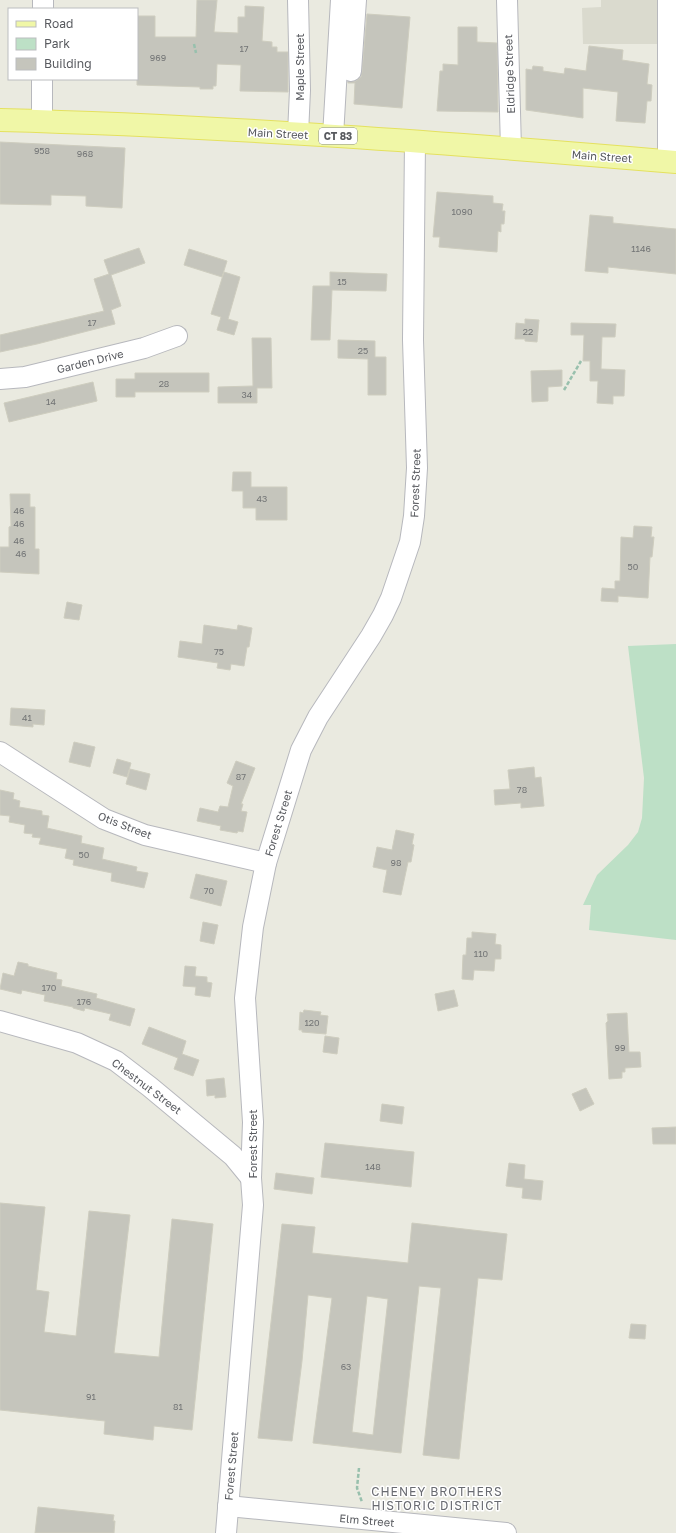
<svg xmlns="http://www.w3.org/2000/svg" width="676" height="1533" font-family="'Golos Text',sans-serif">
<style>
.education{fill:#dadace}
.green{fill:#bde0c6}
.building{fill:#c5c5bc;stroke:#cecdbf;fill-rule:evenodd}
.lines{fill:none;stroke-linecap:round;stroke-linejoin:round}
.minor-casing{stroke:#b7b8bd;stroke-width:22}
.major-casing{stroke:#e4e15f;stroke-width:24}
.path{stroke:#98c0ad;stroke-width:2.5;stroke-dasharray:4 2;stroke-linecap:butt}
.minor{stroke:#fff;stroke-width:20}
.major{stroke:#f0f7a7;stroke-width:22}
.labels{text-anchor:middle;dominant-baseline:central;stroke-width:3;stroke-linejoin:round;paint-order:stroke}
.number-label{font-size:9px;fill:#737576}
.shield{fill:#fff;stroke:#8a8c8f;stroke-width:1}
.shield-label{font-size:10px;font-weight:bold;fill:#585a5f}
.street-label{font-size:11px;fill:#585a5f;stroke:#fff}
.neighbourhood-label{font-size:12px;letter-spacing:1px;fill:#696b71;stroke:#fff}
</style>
<rect width="100%" height="100%" fill="#eaeae0"/>
<!-- education -->
<path class="education" d="M601,0h75v132l-18,-2 -1,-86h-74l-1,-36 19,-1z"/>
<!-- green -->
<path class="green" d="M676,644v296l-87,-10 2,-25h-8l14,-30 31,-30 10,-13 4,-14 2,-40 -16,-132z"/>
<!-- building -->
<g class="building">
<path d="M197,0h20l-3,32 24,1v-16h7v-11l19,1 -2,34 10,1v5h5v5h11v40l-48,-1 1,-26 -24,-1 -1,22h-3v3h-13v-2l-63,-2v-69h18v21h41z"/>
<path d="M367,14l43,3 -8,91 -48,-4 1,-21h-7v-1l8,-1 5,-4 1,-5z"/>
<path d="M458,27h19v15l20,1 1,69 -61,-1 3,-40h3v-7l15,1z"/>
<path d="M589,46l34,4 -1,10 27,4 -2,20 5,1 -1,16h-4l-2,22 -29,-2 2,-29 -35,-4v30l-57,-8v-41l6,1 1,-4 10,1v4l21,3 1,-6 21,3z"/>
<path d="M0,142l125,6 -3,60 -36,-2v-10l-35,-1v10l-51,-1z"/>
<path d="M437,192l56,4v7l10,1 -1,7h3l-1,13h-3v8l-3,-1 -1,21 -58,-5 1,-10h-7z"/>
<path d="M590,215l23,2v6l63,6v45l-68,-7v6l-23,-2z"/>
<path d="M139,248l6,15 -34,12 10,31 -10,4 4,14 -78,20 -37,8v-17l104,-24 -10,-32 15,-5 -5,-14z"/>
<path d="M189,249l38,12 -5,16 -38,-12z"/>
<path d="M224,272l16,5 -12,42 10,3 -4,13 -17,-5 4,-13 -10,-3z"/>
<path d="M330,272l57,2 -1,17 -54,-1 -2,50h-19l2,-54h17z"/>
<path d="M525,319l14,1 -2,22 -12,-1v-2h-10l1,-16 9,1z"/>
<path d="M571,323l45,1 -1,13h-13l-1,32 24,1 -1,26h-11v8l-16,-1 1,-22h-8v-20h-7l1,-26h-13z"/>
<path d="M252,338h19l1,50h-15v15h-39v-16l35,-1z"/>
<path d="M338,340l37,1v16h11v38h-18v-36l-30,-1z"/>
<path d="M562,370v16l-14,1v14l-16,1 -1,-31z"/>
<path d="M135,373h74v19h-74v5h-19v-18h19z"/>
<path d="M93,382l4,19 -88,21 -5,-19z"/>
<path d="M233,472h18v15h36v33h-31v-12h-13v-17h-11z"/>
<path d="M10,494h20v13h5v42h4v25l-39,-2v-25h9v-20l2,-1z"/>
<path d="M634,526l18,1 -1,10h3l-2,20h-2l-2,41 -30,-2v6l-17,-1 1,-13 13,1v-8h5l1,-44 12,1z"/>
<path d="M67,602l15,3 -3,15 -15,-2z"/>
<path d="M204,625l33,5 1,-5 14,3 -3,19h-2l-3,19 -13,-2 -1,6 -13,-2 1,-5 -40,-6 2,-16 22,3z"/>
<path d="M11,708l34,2 -1,15 -11,-1v3l-23,-2z"/>
<path d="M74,742l21,5 -5,20 -21,-5z"/>
<path d="M117,759l14,4 -4,14 -14,-4z"/>
<path d="M236,761l19,7 -14,36h2l-2,7 6,1 -4,20 -5,-1 -1,2 -17,-3 1,-4 -24,-5 3,-13 18,4 2,-6 8,1 5,-21 -6,-3z"/>
<path d="M534,767l1,11 6,-1 3,29 -23,2v-5l-26,2 -1,-15 16,-1 -2,-19z"/>
<path d="M130,769l20,5 -4,16 -20,-6z"/>
<path d="M0,790l14,3 -1,6 7,2 -1,6 23,4v4l7,1 -2,12 35,8 -1,7 23,5 -2,11 35,8 -1,4 12,2 -4,15 -33,-7 1,-8 -39,-8 1,-5 -9,-2 2,-9 -28,-5 2,-6 -9,-1 1,-3 -9,-1 1,-8 -16,-3 1,-6 -10,-1z"/>
<path d="M396,830l18,4 -2,10 2,1 -3,17h-3l-7,33 -18,-3 4,-22 -14,-3 4,-20 15,3z"/>
<path d="M196,874l31,7 -6,25 -31,-8z"/>
<path d="M203,922l15,3 -4,19 -14,-3z"/>
<path d="M472,932l24,2 -1,10 6,1v14h-6l-1,12 -20,-1 -1,10 -11,-1 1,-24h3l1,-17h5z"/>
<path d="M18,962l10,2v2l29,7 -1,6 6,1 -1,6 36,8 -1,4 39,11 -5,17 -21,-6 2,-6 -26,-6 -1,3 -11,-3v-1l-29,-6 1,-6 -23,-5 -1,4 -21,-5 3,-16 11,3z"/>
<path d="M185,966l11,1 -1,9 12,1v5l5,1 -2,14 -15,-2 1,-8 -13,-1z"/>
<path d="M454,990l4,16 -20,5 -3,-17z"/>
<path d="M304,1010l17,2 -1,3 8,1 -2,18 -24,-2v-2h-3l1,-18 3,1z"/>
<path d="M627,1013l2,39h11l1,15 -16,1v4h-3v6l-13,1 -3,-56 2,-2 -1,-7z"/>
<path d="M149,1027l37,14 -4,13 17,6 -6,16 -19,-7 4,-11 -36,-14z"/>
<path d="M325,1036l14,2 -2,16 -14,-2z"/>
<path d="M224,1078l2,19 -11,1v-3l-8,1 -1,-16z"/>
<path d="M586,1088l8,16 -14,7 -8,-17z"/>
<path d="M382,1104l22,3 -2,17 -22,-3z"/>
<path d="M676,1127v17h-23l-1,-16z"/>
<path d="M325,1143l89,9 -3,35 -90,-10z"/>
<path d="M509,1163l16,2 -1,14 19,2 -2,19 -19,-2 1,-10 -17,-2z"/>
<path d="M276,1173l38,5 -2,16 -38,-5z"/>
<path d="M0,1203l45,4 -9,83 13,2 -5,40 32,4 13,-125 41,4 -16,138 45,4 13,-138 41,5 -21,206 -38,-4 -1,14 -49,-6 1,-13 -105,-11z"/>
<path d="M412,1223l95,11 -5,46 -24,-2 -19,181 -36,-4 18,-167 -22,-2 -18,167 -88,-10 19,-145 -24,-3 -6,66 -10,80 -34,-3 24,-214 33,3 -3,26 96,10zM367,1296l21,3 -15,136 -21,-3z"/>
<path d="M631,1324l15,1 -1,14 -16,-1z"/>
<path d="M38,1507l76,8 -1,6h2l-1,12h-79z"/>
</g>
<g class="lines">
<!-- minor casing -->
<g class="minor-casing">
<g id="minor">
<path d="M298,0l2,90 -2,44"/>
<path d="M507,0l4,149"/>
<path d="M668,0v161"/>
<path d="M43,9v-9"/>
<path d="M351,71l5,-71"/>
<path d="M42,121v-42"/>
<path d="M333,136l8,-136"/>
<path d="M0,379l25,-2 119,-29 33,-12"/>
<path d="M0,752l104,67 41,16 121,28"/>
<path d="M0,1021l77,22 39,18 34,26 83,69 18,22"/>
<path d="M228,1506l278,27"/>
<path d="M226,1533l27,-328 -2,-27 2,-56 -8,-124 8,-71 13,-64 35,-113 17,-33 53,-81 12,-21 8,-17 19,-56 4,-26 3,-48 -4,-128 2,-199"/>
</g>
</g>
<!-- major casing -->
<g class="major-casing">
<path id="major" d="M0,120c226,6 451,23 676,42"/>
</g>
<!-- path -->
<g class="path">
<path d="M194,44l2,9"/>
<path d="M564,390l17,-29"/>
<path d="M359,1468l-2,20 5,14"/>
</g>
<!-- minor -->
<use href="#minor" class="minor"/>
<!-- major -->
<use href="#major" class="major"/>
</g>
<g class="labels">
<!-- number labels -->
<g class="number-label">
<text x="244" y="48">17</text>
<text x="158" y="57">969</text>
<text x="42" y="150">958</text>
<text x="85" y="153">968</text>
<text x="462" y="211">1090</text>
<text x="641" y="248">1146</text>
<text x="342" y="281">15</text>
<text x="92" y="322">17</text>
<text x="528" y="331">22</text>
<text x="363" y="350">25</text>
<text x="164" y="383">28</text>
<text x="247" y="394">34</text>
<text x="51" y="401">14</text>
<text x="262" y="498">43</text>
<text x="19" y="510">46</text>
<text x="19" y="523">46</text>
<text x="19" y="540">46</text>
<text x="21" y="553">46</text>
<text x="633" y="566">50</text>
<text x="219" y="651">75</text>
<text x="27" y="717">41</text>
<text x="241" y="776">87</text>
<text x="522" y="789">78</text>
<text x="84" y="854">50</text>
<text x="396" y="862">98</text>
<text x="209" y="890">70</text>
<text x="481" y="953">110</text>
<text x="49" y="987">170</text>
<text x="84" y="1001">176</text>
<text x="312" y="1022">120</text>
<text x="620" y="1047">99</text>
<text x="373" y="1166">148</text>
<text x="346" y="1366">63</text>
<text x="91" y="1396">91</text>
<text x="178" y="1406">81</text>
</g>
<!-- shield labels -->
<rect class="shield" x="319" y="128" width="38" height="16" rx="3"/>
<g class="shield-label">
<text x="338" y="136">CT 83</text>
</g>
<!-- street labels -->
<g class="street-label">
<text transform="translate(299 67) rotate(-90)">Maple Street</text>
<text transform="translate(509 74) rotate(-92)">Eldridge Street</text>
<text transform="translate(278 133) rotate(3)">Main Street</text>
<text transform="translate(602 156) rotate(4)">Main Street</text>
<text transform="translate(90 361) rotate(-14)">Garden Drive</text>
<text transform="translate(415 483) rotate(-88)">Forest Street</text>
<text transform="translate(278 823) rotate(-73)">Forest Street</text>
<text transform="translate(125 825) rotate(21)">Otis Street</text>
<text transform="translate(147 1086) rotate(37)">Chestnut Street</text>
<text transform="translate(252 1144) rotate(-90)">Forest Street</text>
<text transform="translate(231 1466) rotate(-85)">Forest Street</text>
<text transform="translate(367 1520) rotate(5)">Elm Street</text>
</g>
<!-- neighbourhood labels -->
<g class="neighbourhood-label">
<text x="437" y="1491">CHENEY BROTHERS<tspan x="437" dy="14">HISTORIC DISTRICT</tspan></text>
</g>
</g>
<!-- legend -->
<rect x="8" y="8" width="130" height="72" fill="#ffffff" stroke="#bcbdbf"/>
<rect x="16" y="21" width="20" height="6" fill="#f0f7a7" stroke="#bcbdbf"/>
<text x="44" y="28" font-size="12" fill="#585a5f">Road</text>
<rect x="16" y="38" width="20" height="12" fill="#bde0c6" stroke="#bcbdbf"/>
<text x="44" y="48" font-size="12" fill="#585a5f">Park</text>
<rect x="16" y="58" width="20" height="12" fill="#c5c5bc" stroke="#bcbdbf"/>
<text x="44" y="68" font-size="12" fill="#585a5f">Building</text>
</svg>
